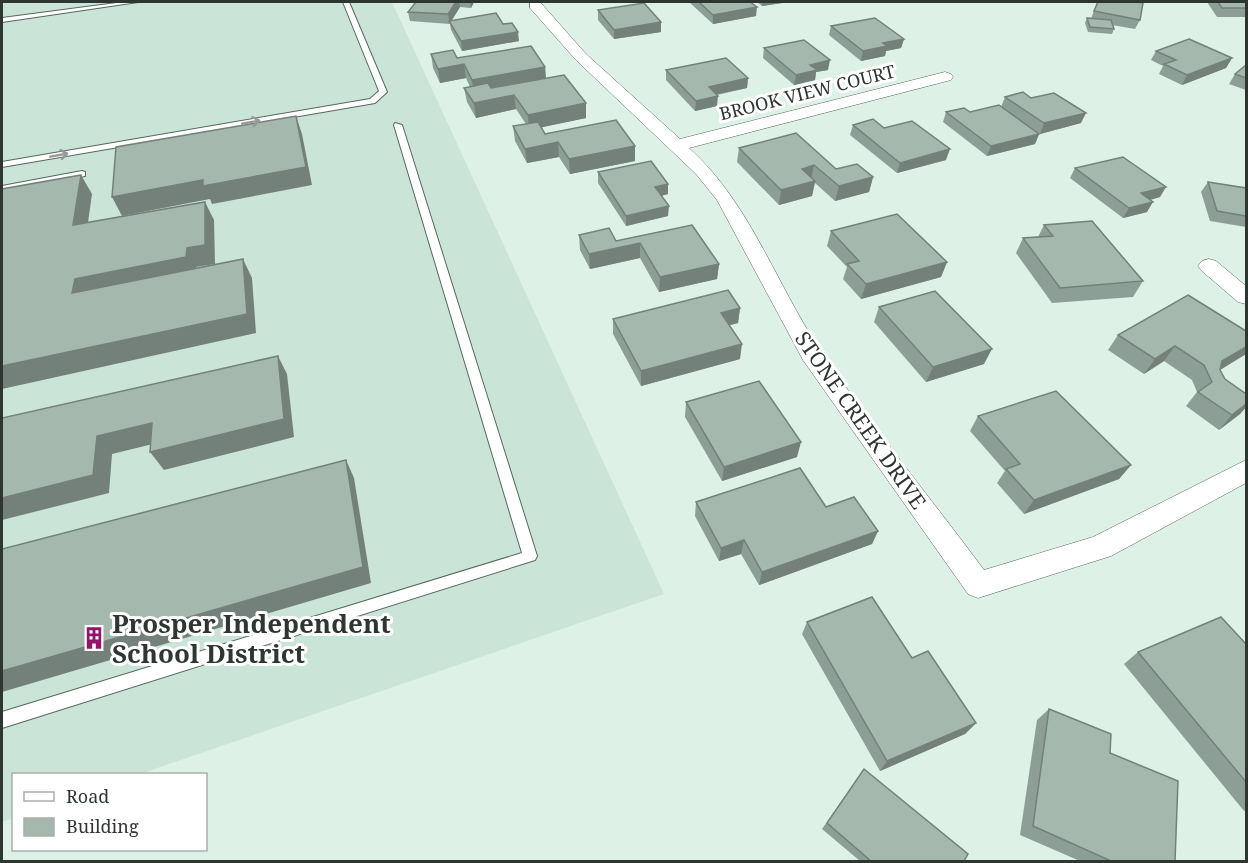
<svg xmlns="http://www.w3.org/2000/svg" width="1248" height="863" font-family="'Noto Serif',serif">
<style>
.built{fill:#cae5d7}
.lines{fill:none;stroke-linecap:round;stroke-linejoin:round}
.service-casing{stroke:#56685f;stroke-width:2}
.minor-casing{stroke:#56685f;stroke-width:1}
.service{fill:#fff;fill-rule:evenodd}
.minor{fill:#fff;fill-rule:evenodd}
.wall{fill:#8d9e96}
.shaded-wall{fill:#73817a}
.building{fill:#a4b8ae;stroke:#73817a;stroke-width:1.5}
.oneway{stroke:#969a98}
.labels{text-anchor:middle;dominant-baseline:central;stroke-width:6;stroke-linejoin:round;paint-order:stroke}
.far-street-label{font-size:18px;fill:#2e3632;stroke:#fff}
.street-label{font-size:21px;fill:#2e3632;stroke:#fff}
.near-poi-label{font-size:26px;font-weight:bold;fill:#2e3632;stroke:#fff;text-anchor:start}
</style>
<rect width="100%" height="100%" fill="#ddf1e7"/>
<!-- built -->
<path class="built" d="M2,2h390l272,592 -524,180h-126l-1,44 -11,4z"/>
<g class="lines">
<!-- service casing -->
<g class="service-casing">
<g id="service">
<path d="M124,2h14l-136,20v-4z"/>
<path d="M343,2h6l38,90 -12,11 -373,64v-5l368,-63 9,-8z"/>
<path d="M395,123l7,2 135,431 -2,4 -533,168v-16l520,-159 -128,-428z"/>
<path d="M82,171l3,1v4l-83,16v-6z"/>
</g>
</g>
<!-- minor casing -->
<g class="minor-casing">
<g id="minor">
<path d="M530,2h10l46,52 94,85 265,-67 6,2 2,3 -2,3 -262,68c61,55 86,134 131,202 51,76 110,147 164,220l109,-33 153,-77v23l-135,73 -133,42 -10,-4 -165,-234 -86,-160 -21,-26 -120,-114 -46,-52z"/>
<path d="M1209,259l7,2 30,25v18l-8,-2 -36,-31 -4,-5 4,-5z"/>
</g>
</g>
<!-- service -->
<use href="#service" class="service"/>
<!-- minor -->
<use href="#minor" class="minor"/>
</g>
<!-- wall -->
<g class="wall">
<path d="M416,2h58l-3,6 -11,-1 -8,13 51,4 16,17 -57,10 -11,-21 -1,-6 -40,-3 -2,-9z"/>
<path d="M689,2h61l6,14 -43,8z"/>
<path d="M757,2h32l-27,4z"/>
<path d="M1097,2h40l3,18 -5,9 -23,-4 2,4 -2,5 -24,-2 -3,-9 2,-5 4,1z"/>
<path d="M1207,2h39v15h-29z"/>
<path d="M598,10l63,12v10l-47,7 -16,-19z"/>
<path d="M831,26l73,13 -3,9 -15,3 -1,5 -24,5 -32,-26z"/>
<path d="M764,48l64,22 -12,2 -1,8 -21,5 -31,-27z"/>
<path d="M1156,51l76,7 -6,10 -44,17 -23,-11 4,-8 -12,-6z"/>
<path d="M431,54l26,4 88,9 1,11 40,40 -44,9 3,7 90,27 -65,13 -11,-17 -32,6 -12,-22 -2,-15 13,-2 -10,-15 -40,9 -9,-16 -3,-14 6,-1 -4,-9 -26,5 -7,-15z"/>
<path d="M1246,65v25l-17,-6 6,-10z"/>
<path d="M666,70l82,8 -1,10 -30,7v11l-22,5 -29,-31z"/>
<path d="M1005,97l26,1 50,25 -41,11 -39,-27z"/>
<path d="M946,112h24l69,22 -4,10 -48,12 -44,-34z"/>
<path d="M853,125l31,3 62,32 -49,13 -47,-38z"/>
<path d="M739,148l134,29 -4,15 -34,9 -20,-18 -3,13 -33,9 -42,-43z"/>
<path d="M1075,168l85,29 -10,3 -3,12 -24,6 -53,-40z"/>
<path d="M598,172l70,12v10l-6,2 6,20 -42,10 -28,-43z"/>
<path d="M1208,182l38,6v39l-36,-6 -9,-29z"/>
<path d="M692,225l27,39 -2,15 -58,13 -19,-34 -50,11 -10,-19 -1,-15 37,6z"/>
<path d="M1044,225l99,56 -10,16 -81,6 -36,-50 7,-15 15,-1z"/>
<path d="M831,231l116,31 -6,15 -80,22 -18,-20 4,-12 -20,-21z"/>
<path d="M879,307l105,57 -58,18 -52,-60z"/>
<path d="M740,308l-2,15 -9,2 11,34 -99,27 -28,-52v-15z"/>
<path d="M1118,335l128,19 -26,16 5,9 21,15v13l-6,7 -21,16 -33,-24 11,-14 -5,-12 -28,-19 -20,13 -36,-24z"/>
<path d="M686,402l111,55 -75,24 -37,-64z"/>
<path d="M978,416l153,49 -12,14 -95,35 -27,-31 8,-12 -35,-40z"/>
<path d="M696,502l130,5 52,24 -6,13 -113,41 -18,-31 -22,7 -24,-45z"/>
<path d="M807,622l105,36 64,65 -11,11 -85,37 -78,-137z"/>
<path d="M1246,644v166l-2,1 -120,-147 14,-12z"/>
<path d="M1049,709l61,44 65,108h-95l-60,-26 17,-115z"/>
<path d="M864,769l100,92h-104l-38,-32z"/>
</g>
<!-- shaded-wall -->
<g class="shaded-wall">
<path d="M456,2h3l1,5 -10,16 -2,-9z"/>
<path d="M470,2h4l-3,6z"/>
<path d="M763,2h26l-27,4z"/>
<path d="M757,7l-1,9 -43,8v-9z"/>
<path d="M661,22v10l-47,7v-9z"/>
<path d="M518,32l1,9 -57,10 -1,-10z"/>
<path d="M904,39l-3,9 -15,3 -1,5 -24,5 2,-10 20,-8z"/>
<path d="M1232,58l-6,10 -44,17 5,-10z"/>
<path d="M830,60l-2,10 -12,2 -1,8 -21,5 2,-10 14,-10z"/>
<path d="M464,64l2,14 -26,5 -2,-14z"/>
<path d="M545,67l1,14 -72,13 -2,-14z"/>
<path d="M748,78l-1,10 -39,8 1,-9z"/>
<path d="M514,95l2,14 -40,9 -2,-15z"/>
<path d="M718,96l-1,10 -22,5 1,-10z"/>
<path d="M586,103v15l-57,12 -1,-15z"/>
<path d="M1086,113l-5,10 -41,11 4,-11z"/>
<path d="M296,116l6,18 10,51 -100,19 -2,-5 -88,17 -10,-19z"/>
<path d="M1039,134l-4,10 -48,12 4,-10z"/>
<path d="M558,142l1,15 -32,6 -2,-14z"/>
<path d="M635,146v15l-65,13 -1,-15z"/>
<path d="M950,149l-4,11 -49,13 3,-10z"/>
<path d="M814,165l-3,15 -9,-11z"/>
<path d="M81,175l11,19 -7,50 -12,-19z"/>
<path d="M873,177l-4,15 -34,9 4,-15z"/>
<path d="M815,181l-3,15 -33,9 2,-15z"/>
<path d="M668,184v10l-13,3v-10z"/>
<path d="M1166,187l-6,10 -25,7 6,-11z"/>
<path d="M205,202l9,18 1,44 -19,3v9l-124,17 3,-14 112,-31z"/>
<path d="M1153,202l-6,10 -24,6 6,-10z"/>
<path d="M669,206l-1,10 -42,10v-10z"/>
<path d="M640,243v15l-50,11 -1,-15z"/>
<path d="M243,259l9,19 4,55 -254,56v-23z"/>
<path d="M947,262l-6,15 -80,22 5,-15z"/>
<path d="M719,264l-2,15 -58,13 1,-15z"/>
<path d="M740,308l-2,15 -19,5 2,-15z"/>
<path d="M742,344l-2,15 -99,27v-15z"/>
<path d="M1175,346l-11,15 -20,13 11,-15z"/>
<path d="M1246,347v7l-36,22 12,-15z"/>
<path d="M992,349l-8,15 -58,18 7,-15z"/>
<path d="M278,356l9,18 7,63 -130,33 -14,-18z"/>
<path d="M1246,404v3l-6,7 -21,16 13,-15z"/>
<path d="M152,423l13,18 -53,13 -3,39 -107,27v-22l95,-62z"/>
<path d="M801,442l-4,15 -75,24 2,-14z"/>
<path d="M346,460l8,18 17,105 -369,109v-21z"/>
<path d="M1131,465l-12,14 -95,35 10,-14z"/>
<path d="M878,531l-6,13 -113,41 3,-13z"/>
<path d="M744,540l-3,14 -22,7 2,-13z"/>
<path d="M976,723l-11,11 -85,37 7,-10z"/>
</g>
<!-- building -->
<g class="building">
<path d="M416,2h40l-8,12 -40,-2z"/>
<path d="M699,2h51l7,5 -44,8z"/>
<path d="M1098,2h39l6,1 -3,17 -46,-9z"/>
<path d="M1218,2h28v6h-24z"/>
<path d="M644,3l17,19 -47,8 -16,-20z"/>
<path d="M496,13l7,11 9,-1 6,9 -57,9 -12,-20z"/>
<path d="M875,18l29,21 -21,4 4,3 -24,5 -32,-25z"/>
<path d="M1087,18l24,2 3,9 -24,-2z"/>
<path d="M1189,39l43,19 -45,17 -23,-11 12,-4 -20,-9z"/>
<path d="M804,40l26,20 -20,5 7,5 -21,5 -32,-27z"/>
<path d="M531,46l14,21 -73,13 -8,-16 -26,5 -7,-15 22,-4 4,8z"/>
<path d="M726,58l22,20 -39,9 9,9 -22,5 -30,-31z"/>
<path d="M1246,65v13l-11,-4z"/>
<path d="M564,75l22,28 -58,12 -14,-20 -40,8 -10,-15 24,-5 3,5z"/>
<path d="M1023,92l8,6 23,-5 32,20 -42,10 -39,-26z"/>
<path d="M999,105l40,29 -48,12 -45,-34 18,-4 6,4z"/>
<path d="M296,116l10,51 -103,19v-6l-91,17 4,-50z"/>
<path d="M873,119l11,9 28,-7 38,28 -50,14 -47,-38z"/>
<path d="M616,120l19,26 -66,13 -11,-17 -33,7 -12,-23 25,-4 7,12z"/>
<path d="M796,133l40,36 21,-5 16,13 -34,9 -25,-21 -12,4 13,12 -34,9 -42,-42z"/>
<path d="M1123,157l43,30 -25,6 12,9 -24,6 -54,-40z"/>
<path d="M651,161l17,23 -13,3 14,19 -43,10 -28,-44z"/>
<path d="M81,175l-8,50 132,-23v43l-18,3 -1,9 -111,22 -3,14 171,-34 4,55 -245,52v-177z"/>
<path d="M1208,182l38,6v28l-29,-5z"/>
<path d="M897,214l50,48 -81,22 -19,-20 12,-3 -28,-30z"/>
<path d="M1092,221l51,60 -83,7 -37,-50 30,-2 -9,-11z"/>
<path d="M692,225l27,39 -59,13 -20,-34 -51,11 -10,-19 30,-7 7,13z"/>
<path d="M728,290l12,18 -19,5 21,31 -101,27 -28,-52z"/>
<path d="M935,291l57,58 -59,18 -54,-60z"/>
<path d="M1188,295l58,36v16l-24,14 -2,9 5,9 21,15v10l-14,11 -34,-23 14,-10 -8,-17 -29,-19 -20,13 -37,-24z"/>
<path d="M278,356l6,63 -134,33 2,-29 -55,13 -4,39 -91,23v-80z"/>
<path d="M759,381l42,61 -77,25 -38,-65z"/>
<path d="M1056,391l75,74 -97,35 -28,-31 14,-5 -42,-48z"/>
<path d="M346,460l17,107 -361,104v-122z"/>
<path d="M800,468l26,39 28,-10 24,34 -116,41 -18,-32 -23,8 -25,-46z"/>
<path d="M872,597l40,61 16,-7 48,72 -89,38 -80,-139z"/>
<path d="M1221,617l25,27v138l-108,-130z"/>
<path d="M1049,709l62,25 -1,19 68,28 -3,80h-64l-78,-35z"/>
<path d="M864,769l104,85 -4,7h-93l-44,-38z"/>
</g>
<!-- one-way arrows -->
<defs><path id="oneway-shaft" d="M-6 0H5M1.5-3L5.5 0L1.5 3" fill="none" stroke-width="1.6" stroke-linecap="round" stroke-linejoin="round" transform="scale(1.5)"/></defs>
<g class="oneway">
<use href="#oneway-shaft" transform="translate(251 122) rotate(-10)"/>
<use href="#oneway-shaft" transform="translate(59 155) rotate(-10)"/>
</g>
<!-- icons -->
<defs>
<g id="building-bare" transform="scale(1.8)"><path d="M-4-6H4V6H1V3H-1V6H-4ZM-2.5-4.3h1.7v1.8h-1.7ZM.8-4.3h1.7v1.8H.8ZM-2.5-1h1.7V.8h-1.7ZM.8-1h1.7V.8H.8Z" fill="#94136c" stroke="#fff" stroke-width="2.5" paint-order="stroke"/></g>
</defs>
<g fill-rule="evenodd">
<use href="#building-bare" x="94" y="638"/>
</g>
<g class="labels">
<!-- far-street labels -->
<g class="far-street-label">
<text transform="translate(807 92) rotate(-14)">BROOK VIEW COURT</text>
</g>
<!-- street labels -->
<g class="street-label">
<text transform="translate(861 420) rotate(55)">STONE CREEK DRIVE</text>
</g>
<!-- near-poi labels -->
<g class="near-poi-label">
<text x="112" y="623">Prosper Independent<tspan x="112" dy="30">School District</tspan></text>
</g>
</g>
<!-- border -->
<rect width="1248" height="863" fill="none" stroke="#2e3632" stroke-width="6"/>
<!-- legend -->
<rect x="12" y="773" width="195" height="78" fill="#ffffff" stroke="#abafad" stroke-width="1.5"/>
<rect x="24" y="792" width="30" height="9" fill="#ffffff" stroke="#abafad" stroke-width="1.5"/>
<text x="66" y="803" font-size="18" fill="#2e3632">Road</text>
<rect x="24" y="818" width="30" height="18" fill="#a4b8ae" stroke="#abafad" stroke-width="1.5"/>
<text x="66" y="833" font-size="18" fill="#2e3632">Building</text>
</svg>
